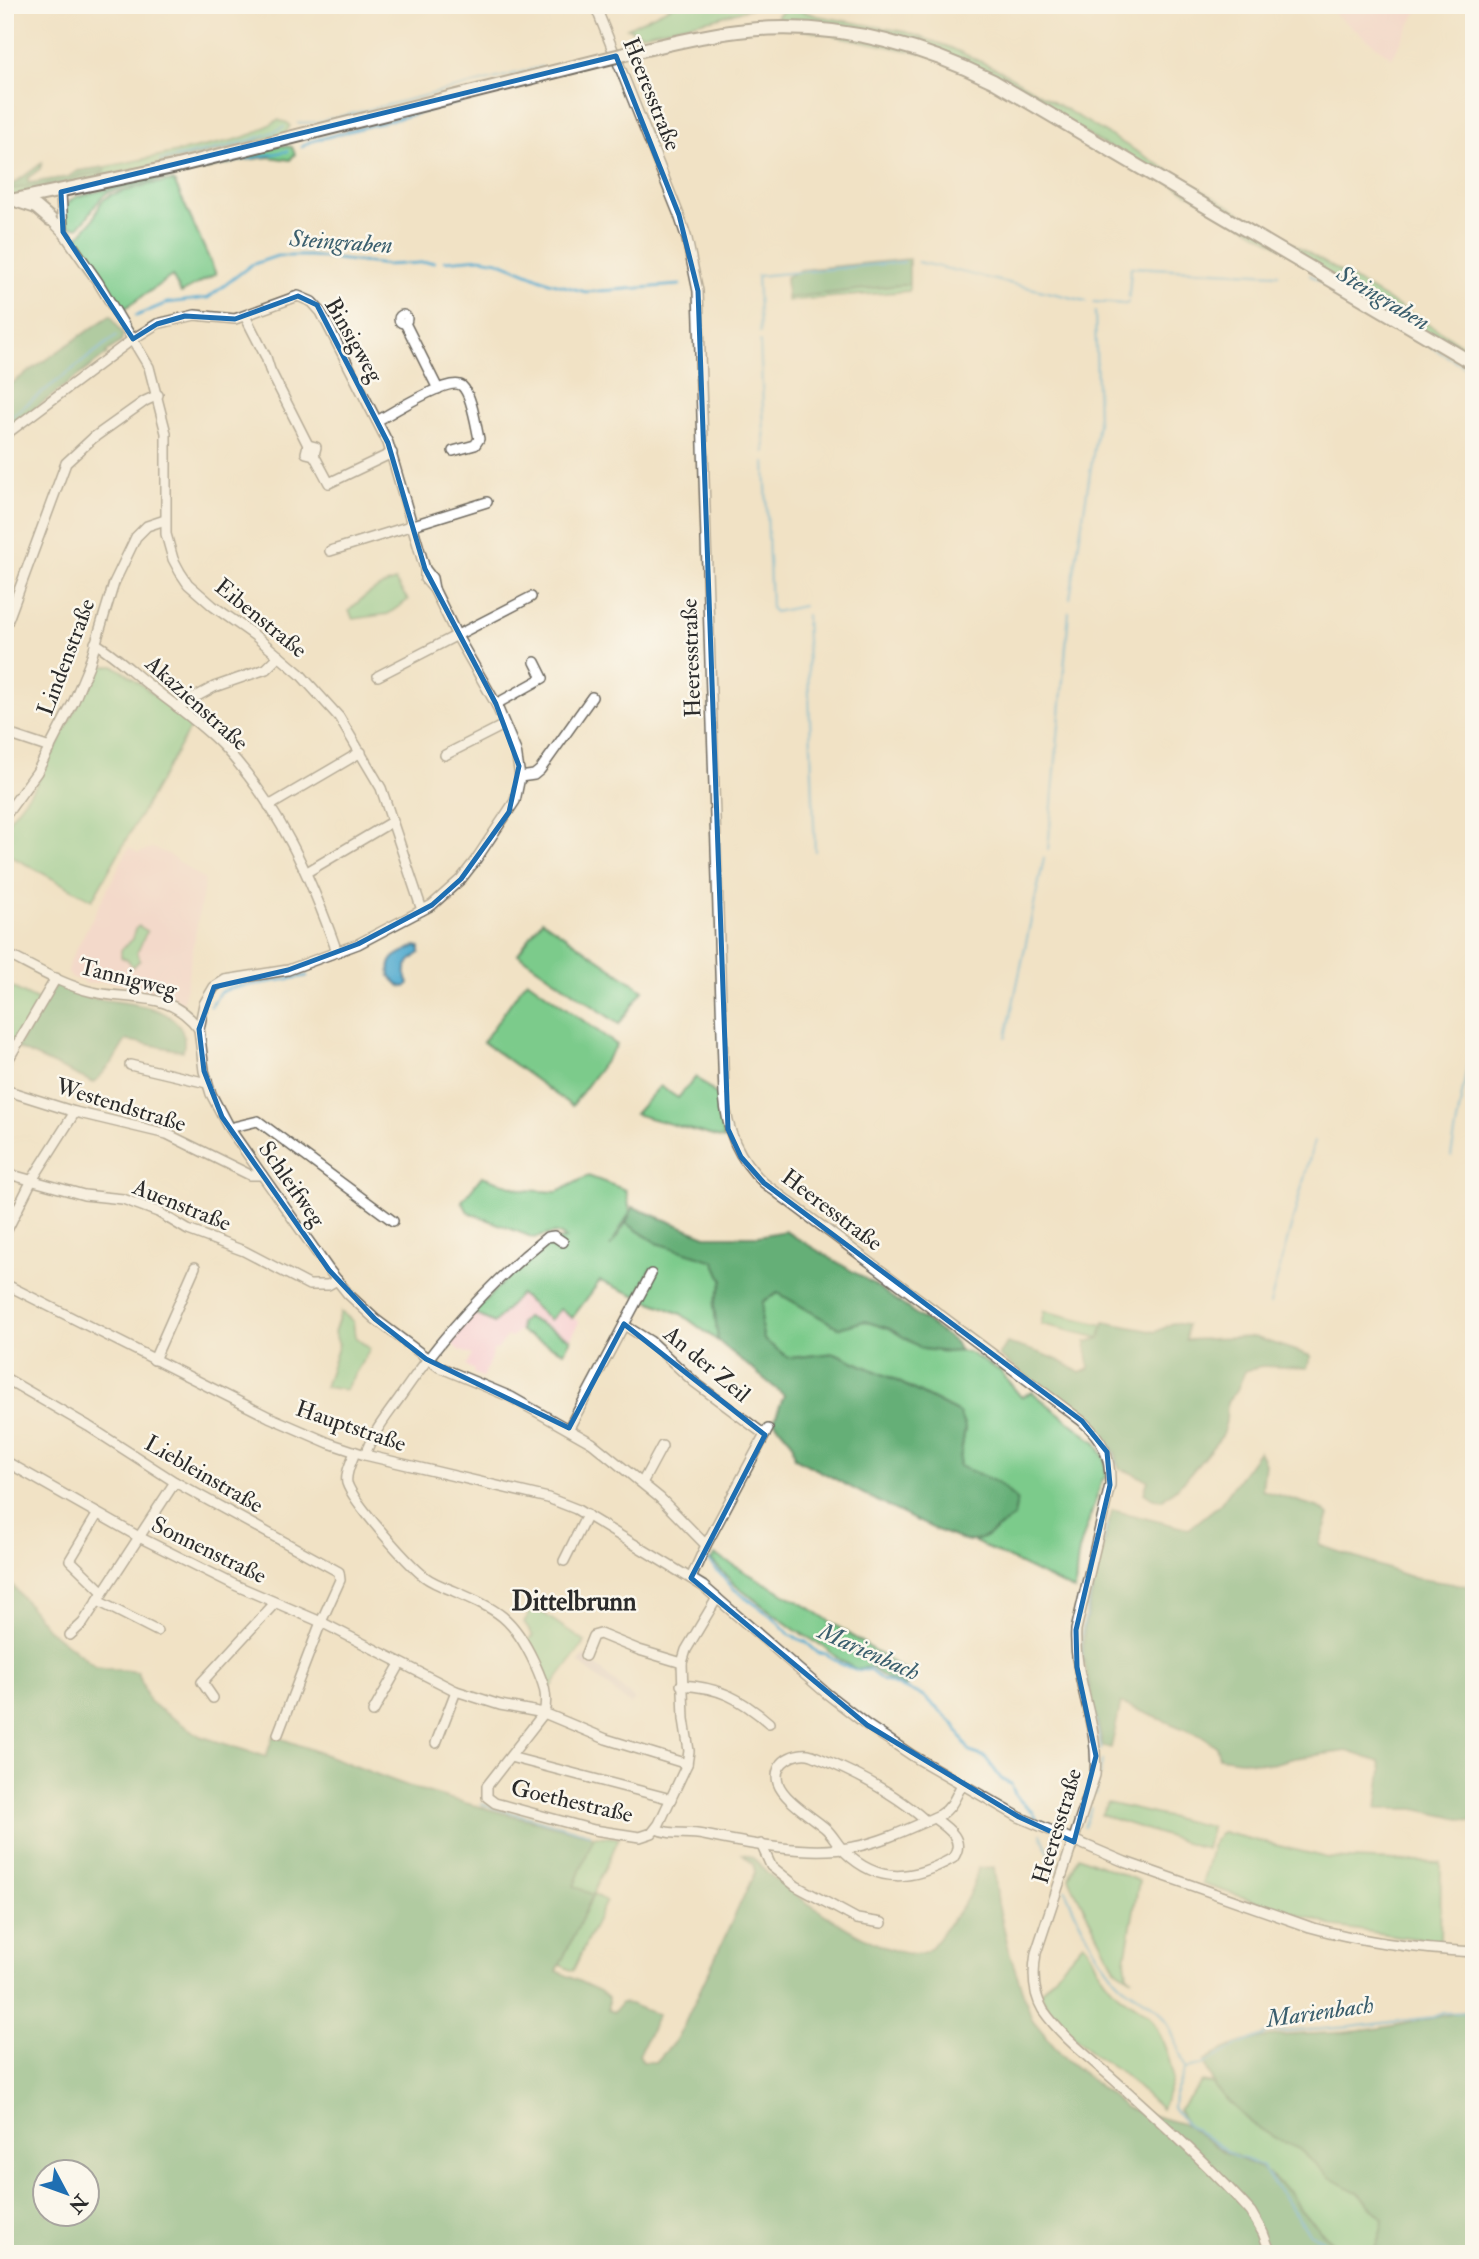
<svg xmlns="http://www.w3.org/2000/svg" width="1479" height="2259" font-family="'IM FELL Double Pica',serif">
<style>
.built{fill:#f7cfd0}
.industrial{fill:#d2bdc5}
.green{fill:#7ccb8b;stroke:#547b5b;stroke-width:2}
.forest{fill:#65af77;stroke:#486d51;stroke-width:2;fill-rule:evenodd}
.water{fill:#51aacf;stroke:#3e6a7d;stroke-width:2}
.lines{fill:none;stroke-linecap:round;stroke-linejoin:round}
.stream{stroke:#51aacf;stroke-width:2.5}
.minor-casing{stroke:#706b61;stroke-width:12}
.major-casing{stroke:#706b61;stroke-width:16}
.minor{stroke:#fff;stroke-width:9}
.major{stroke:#fff;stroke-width:12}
.major-bridge-casing{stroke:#706b61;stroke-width:16;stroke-linecap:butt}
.major-bridge{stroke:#fff;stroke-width:12}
.marked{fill:none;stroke:#1f6fb2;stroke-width:5;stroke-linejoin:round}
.labels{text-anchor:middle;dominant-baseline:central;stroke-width:5;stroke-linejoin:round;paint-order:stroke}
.street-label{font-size:23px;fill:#2b2b2b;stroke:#fbf7ec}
.water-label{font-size:24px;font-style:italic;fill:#3a5e6d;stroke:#fbf7ec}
.quarter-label{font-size:26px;font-weight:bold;fill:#2b2b2b;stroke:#fbf7ec}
</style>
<rect width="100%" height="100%" fill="#fbf7ec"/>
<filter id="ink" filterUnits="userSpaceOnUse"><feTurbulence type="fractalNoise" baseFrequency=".0143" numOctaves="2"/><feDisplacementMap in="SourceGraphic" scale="14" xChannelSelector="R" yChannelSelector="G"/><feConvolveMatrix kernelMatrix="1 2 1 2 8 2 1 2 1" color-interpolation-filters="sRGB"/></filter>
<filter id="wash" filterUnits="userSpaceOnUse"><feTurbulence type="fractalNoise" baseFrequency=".00686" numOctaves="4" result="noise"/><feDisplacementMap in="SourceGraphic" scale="28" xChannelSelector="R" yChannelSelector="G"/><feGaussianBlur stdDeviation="1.57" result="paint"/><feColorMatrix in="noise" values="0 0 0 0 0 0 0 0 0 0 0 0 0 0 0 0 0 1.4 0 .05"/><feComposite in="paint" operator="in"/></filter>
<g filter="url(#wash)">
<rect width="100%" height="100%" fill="#f1e2c5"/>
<!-- built -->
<g class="built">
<path d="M1323,5h98l-29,53z"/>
<path d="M129,847l9,6 14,-5 16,6 37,26 -22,124 -17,-9 -44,-11 -20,-2 -14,2 -17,-7 -4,-6 2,-8z"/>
<path d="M520,1294l30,26 10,-11 19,13 -15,30 -46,-21 -7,7 -4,-2 -10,14 -3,-1 -11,29 -10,-5 1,-3 -8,-4 6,-11 -13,-5 -12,-10 26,-27 21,10z"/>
</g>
<!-- industrial -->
<path class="industrial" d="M584,1655l51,45 -5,5 -51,-42z"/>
<!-- green -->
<g class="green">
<path d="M674,5h87l-44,13 -75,16 -15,-6z"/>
<path d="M788,7l30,9 88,16 43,15 50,23 428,253 47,29v7l-514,-298 -178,-36 -4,-5v-5z"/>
<path d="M278,120l10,3 2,3 -4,7 -61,17 -220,47v-7l99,-18 1,-5 130,-27 18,-6z"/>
<path d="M279,145l13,2 3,7 -5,6 -21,-3 -24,3 -137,32c-14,9 -17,25 -30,35h-7c-10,-9 -8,-24 5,-30z"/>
<path d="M174,181l42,93 -35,19 -9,-17 -51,35 -42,-65 -1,-9 15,-17 8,-18 9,-7 41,-11z"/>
<path d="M909,284v7l-122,10v-3z"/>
<path d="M395,581l13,19 -20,14 -35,5 -4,-8c13,-14 27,-24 46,-30z"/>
<path d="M102,666h12l12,7 66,51 -100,176 -87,-47v-28l31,-40 59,-113z"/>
<path d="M542,920l101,70 -24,34 -101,-70z"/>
<path d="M139,926l8,5 -10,22 3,7 -7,7 -5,-7 -7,-3v-7l12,-11 2,-10z"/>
<path d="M527,980l90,65 -45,61 -89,-64z"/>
<path d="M5,984l34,17 -24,43 -10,-5z"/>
<path d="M696,1077l22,19 6,43 -89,-25 25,-28 18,12z"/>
<path d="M482,1176l41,14 34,2 31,-16 38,14 4,22 -20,35 16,-24 31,20 57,17 9,21 -9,24 4,36 -37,-27 -40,-16 14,-28 -4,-2 -14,28 -37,-15 -28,37 -12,-9 -10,11 -30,-26 -26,29 -21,-10 31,-32 46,-40 16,-2 -5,-4 -6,-2 -21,5 -66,-26 -6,-11z"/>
<path d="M778,1293l61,35 25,-7 26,8 33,20 45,3 32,19 21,26 11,-5 63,50 10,17 1,18 -4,3c-7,24 -16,47 -23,71 -3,13 -3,27 -4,40l-102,-50 18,-8 23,-16 -17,-35 -38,-16 6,-38 -6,-15 -68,-35 -56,-25 -46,5 -25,-18 -3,-14 2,-25z"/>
<path d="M1044,1311l59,14 -3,13 -59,-14z"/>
<path d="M341,1312l12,9 2,16 15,12 -25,41 -20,-3 14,-43 -5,-11z"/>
<path d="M526,1317l45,22 -7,13 -43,-20 -1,-9z"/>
<path d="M715,1555l93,52 105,69 -7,10 -17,-6 -19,-13 -14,2 -15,-8 -18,-15 -28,-16 -61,-46 -23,-24z"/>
<path d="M534,1607l51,35 -35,47 -22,-49 5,-4 -9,-13z"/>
<path d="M1107,1803l104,24 -5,22 -105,-34z"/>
<path d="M1222,1832l106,26 113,5 -1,79 -103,-15 -135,-43 12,-44z"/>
<path d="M594,1836l25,2 -26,56 13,7 -33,70 -13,-6 32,-70 -18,-8z"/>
<path d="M1078,1856l61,25 -14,79 2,14 5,5 -17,-11 -40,-77 -6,-13z"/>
<path d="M1083,1943c11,9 13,26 22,37 12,16 27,23 42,34 11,9 26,51 25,65 -1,9 -7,21 -11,30l-40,-37 -27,-17 -30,-28 -16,-19 -8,-16z"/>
<path d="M1202,2082l11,2 2,4 36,35 26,16 22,10 31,28 28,16 25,26 -2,12 -8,23h-29l-46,-46 -8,-15 -29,-25 -49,-24 -26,-19 -7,-15z"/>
</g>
<!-- forest -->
<g class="forest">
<path d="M42,163l-2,6 -12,9v5l40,-6 9,-6 28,-4 -1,5 -25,4 -12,6 -62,8z"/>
<path d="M909,259v25l-122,14 -1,-21 14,-7z"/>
<path d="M111,315l12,20 -2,7 -15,10 1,2 -102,77v-43z"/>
<path d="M55,983c11,5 24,13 36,15 28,5 103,5 92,53l-57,-11 -14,23 -18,20 -77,-35z"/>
<path d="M633,1207l73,29h52l27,-5 87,52 83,59 5,9 -13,1 -24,-3 -33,-20 -26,-8 -25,7 -61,-35 -15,8 -2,25 3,14 25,18 46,-5 56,25 68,35 6,15 -6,38 38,16 20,18 -3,17c-12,7 -27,23 -42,24 -22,2 -149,-69 -177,-83l-3,-16 -18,-21 10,-26 -66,-54 -4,-36 9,-24 -9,-20 -57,-18 -31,-20z"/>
<path d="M1104,1322l52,10 17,-9 14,2 -1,15 68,-3 57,19 -4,12 -46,-2 -16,5 -8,19 -10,12 -1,19 -4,15 -37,44 -23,20 -9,-1 -9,-6 4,-13 -29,-12 -3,-14 -11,-17 -21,-19 -85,-62 8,-13c29,9 47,12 73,30l9,-4 -3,-27 14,-4z"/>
<path d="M1259,1451l6,12 -3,27 58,18 9,7 -10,30 95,33 60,9v235l-59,-13h-38l5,-39 -2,-8 -33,-11 -52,7 -24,6 -52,-7 -3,-11 -15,-10 -80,-33 -10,45 -8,-1 -20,-90 1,-29 28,-118 77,19 31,-25z"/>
<path d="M5,1561h4v20l38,47 49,39 42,5 11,30 51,34 66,21 7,-21c46,15 90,34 135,50 61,20 124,34 186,50l-20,50 19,9 -36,76 43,20 8,7v12l6,2 7,-9 9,1 28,11 -19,40 4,7h13l19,-21 8,-14 72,-155 -2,-8 -11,-10c14,1 19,14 29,22 26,20 125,95 157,74 6,-4 12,-15 17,-21 17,-21 27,-34 33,-61l16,-1 4,37 12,50 22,65 30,37 64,52 60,17 38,27 37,16 29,25 8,15 46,46h-1339zM46,2172h42v42h-42z"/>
<path d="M1474,2010v244h-101l8,-23 2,-12 -25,-26 -28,-16 -31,-28 -22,-10 -26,-16 -36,-35 -11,-27c49,-36 106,-22 163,-31 36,-5 71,-14 107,-20z"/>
</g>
<!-- water -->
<path class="water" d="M416,946l4,1v6c-12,8 -19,17 -11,30l-3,4 -6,-1 -10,-10c-4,-21 11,-22 26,-30z"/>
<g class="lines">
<!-- stream -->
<g class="stream">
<path d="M298,123l20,-1 224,-55"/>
<path d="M302,147l7,-5 18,-5 136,-36"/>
<path d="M160,161c42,-9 86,-15 124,-34"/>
<path d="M215,165l73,-14"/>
<path d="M444,261l37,-3 17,3 51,21 37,10 94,-7"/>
<path d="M918,262l168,39"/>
<path d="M1310,275l164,97"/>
<path d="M1129,297l2,-30 147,7"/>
<path d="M1094,302l32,2 2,-2"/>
<path d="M136,316l31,-13 41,-5 43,-33 26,-9h33l77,9 47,-3"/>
<path d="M760,333l-3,-57 147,-14"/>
<path d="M760,342l5,110"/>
<path d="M5,421l111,-85"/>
<path d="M765,462l6,146 4,4 28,-6"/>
<path d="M1070,598l28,-175 -3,-111"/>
<path d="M806,615l9,236"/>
<path d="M1048,850l21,-238"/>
<path d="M211,1006l9,-14 11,-4 76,-12"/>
<path d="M1006,1037l38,-179"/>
<path d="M1451,1156l23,-128"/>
<path d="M1270,1304l44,-162"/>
<path d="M1110,1446l6,18"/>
<path d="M1101,1549l6,-24"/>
<path d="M705,1557l29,32 40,29 17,18 15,6 12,11 8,1 16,11 14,5h13l13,10 40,15 32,29 16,28 15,5 17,23 9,4 5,13 17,15 3,6"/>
<path d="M1094,1579l6,-24"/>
<path d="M1082,1662l-1,-26 11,-50"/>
<path d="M1085,1678l3,12"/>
<path d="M1092,1703l9,47"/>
<path d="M1095,1794l7,-33"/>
<path d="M482,1804l108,30"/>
<path d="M1084,1827l7,-19"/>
<path d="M1041,1834l15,36"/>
<path d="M1065,1890c11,26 37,79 58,96 12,11 29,15 39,28 10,13 17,39 24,55l14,-3 38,-21 30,-12 83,-6 82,-10 10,-4 31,-1"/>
<path d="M1185,2070l-11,27 -1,10 11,15 53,36h6l18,8 48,67 12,6 10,15"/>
</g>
</g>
</g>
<g filter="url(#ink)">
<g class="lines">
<!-- minor casing -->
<g class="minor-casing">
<g id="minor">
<path d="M595,5l84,210 8,24 11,52 26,804c3,37 14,63 40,88l318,238c21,18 29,36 28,64l-34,145c-3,49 24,95 19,145l-59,178c-3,18 -3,41 7,57 20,29 51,51 77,75 45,40 91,82 131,127l12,21 8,21"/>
<path d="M61,192l2,40"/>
<path d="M50,219l13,13 35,50 51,85 17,66v101l7,25 7,13 8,12 25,22 41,29 46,39 39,43 42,71 41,122"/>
<circle cx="403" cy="319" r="4"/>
<path d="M245,316l21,41 4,13 38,75"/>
<path d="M405,323l33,66"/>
<path d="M377,421c14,-8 73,-45 85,-35 10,9 14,40 17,53l-4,6 -22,6"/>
<path d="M5,435l128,-96 24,-15 38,-9 40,4 63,-23 14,6 9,10 67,131 37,126v10l9,10 -2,-11 -7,-9"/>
<path d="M308,445l8,2 -2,8 -8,-2z"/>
<path d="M314,455l15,28 63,-30"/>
<path d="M330,551l157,-49"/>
<path d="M434,589l23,47 39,68 20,47 4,26 -5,24 -40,60 -14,18 -29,26 -74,39 -70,26 -63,10 -11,7 -10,17 -5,25 5,42 7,23 18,34 100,142 19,24 27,25 64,48 72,30 81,46 68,55 46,47"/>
<path d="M5,628l61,-165 27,-25 52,-37 13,-6"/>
<path d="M95,643c22,13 39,31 59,46 24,19 49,36 70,58 55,59 87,130 113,205"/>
<path d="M378,676l153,-79"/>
<path d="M496,704l47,-26 -8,-16"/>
<path d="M177,707l37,-20 52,-18 13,-13"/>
<path d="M5,733l45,15"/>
<path d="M445,755l59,-30"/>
<path d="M520,777l14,-2 6,-5 52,-73"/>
<path d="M269,806l92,-54"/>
<path d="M5,816l32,-44 37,-71 15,-36 25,-82 22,-46 11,-11 18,-6"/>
<path d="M307,872l86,-51"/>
<path d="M5,953c26,13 52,29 80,37 43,13 83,-3 114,39"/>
<path d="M5,1065l51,-87"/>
<path d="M130,1065l77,18"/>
<path d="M5,1090l70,22 92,22 83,41h12"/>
<path d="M229,1128l29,-7 135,100"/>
<path d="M5,1173l79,22 39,4 35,13 30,18 56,21 65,34h19l9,-5"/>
<path d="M5,1234l27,-54 43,-68"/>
<path d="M5,1284l264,133 60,26 36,12 183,43 28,11 127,77 123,107 41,32 46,31 106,61 106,45 185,65c53,15 108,22 164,25"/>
<path d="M624,1325l26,16 44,41 71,53"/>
<path d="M154,1360l41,-93"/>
<path d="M5,1378l83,48 87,56 164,90 1,8 -19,42 -43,112"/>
<path d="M569,1428l82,-154"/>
<path d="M355,1452c-3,9 -10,21 -8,31 6,19 61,81 78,94 8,6 19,10 29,14 44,19 59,26 80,71 8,18 15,32 10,51l-57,73v11l8,6 99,27 46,7 12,-4 7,-9 28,-60 2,-13 -5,-32 -2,-56 4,-13 31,-52"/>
<path d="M365,1455c7,-21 21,-38 33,-55 42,-61 91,-117 149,-163l7,-1 9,6"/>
<path d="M5,1461l134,76 96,48 86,37 135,69 44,14 44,8 62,26 81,25"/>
<path d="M642,1483l20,-37"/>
<path d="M97,1515l-27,45 33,32"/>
<path d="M564,1561l23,-46"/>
<path d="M691,1578l15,-33 62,-116"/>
<path d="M98,1601l59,30"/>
<path d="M70,1635l13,-12 92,-141"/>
<path d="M585,1656l8,-20 7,-2 39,16 43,13"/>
<path d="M681,1685c38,2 59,13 88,38"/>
<path d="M213,1698l-11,-16 73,-79"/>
<path d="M373,1712l27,-48"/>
<path d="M436,1743l20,-52"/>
<path d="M510,1757l161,42"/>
<path d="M926,1821c-32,-29 -74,-50 -114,-66 -16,-5 -40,7 -34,28 5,16 34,34 46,44 9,7 13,18 21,25 34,33 69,28 108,6 13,-18 -5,-30 -19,-40"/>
<path d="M656,1829c16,7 31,2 48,6 44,9 106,21 150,12 31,-6 58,-20 86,-32 12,-7 16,-19 22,-31"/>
<path d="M761,1844l10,22 25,20 61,33 25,4"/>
</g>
</g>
<!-- major casing -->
<g class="major-casing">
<g id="major">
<path d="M633,52c35,-8 70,-17 105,-21 89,-11 176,11 255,50l481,283"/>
<path d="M18,201l18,6 14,12"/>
<path d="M5,202l168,-35 428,-107"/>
</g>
</g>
<!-- minor -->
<use href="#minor" class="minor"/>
<!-- major -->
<use href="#major" class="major"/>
<!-- major-bridge casing -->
<g class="major-bridge-casing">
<path id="major-bridge" d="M601,60l32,-8"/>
</g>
<!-- major-bridge -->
<use href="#major-bridge" class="major-bridge"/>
</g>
</g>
<!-- marked area -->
<path d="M0 0H1479V2259H0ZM616,56l63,159 19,76 30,838 13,28 23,26 318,238 25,31 3,33 -34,145 1,37 19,89 -22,86 -55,-25 -152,-92 -176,-147 74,-143 -141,-111 -55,104 -143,-69 -51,-40 -46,-49 -107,-153 -18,-46 -5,-42 15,-42 74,-17 70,-26 74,-39 29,-26 48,-67 10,-46 -23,-62 -71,-135 -37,-126 -71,-138 -19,-9 -63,23 -50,-3 -28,8 -24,15 -70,-107 -2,-40z" fill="#f1e2c5" fill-opacity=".55" fill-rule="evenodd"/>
<path class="marked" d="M616,56l63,159 19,76 30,838 13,28 23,26 318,238 25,31 3,33 -34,145 1,37 19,89 -22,86 -55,-25 -152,-92 -176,-147 74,-143 -141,-111 -55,104 -143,-69 -51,-40 -46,-49 -107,-153 -18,-46 -5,-42 15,-42 74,-17 70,-26 74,-39 29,-26 48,-67 10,-46 -23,-62 -71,-135 -37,-126 -71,-138 -19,-9 -63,23 -50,-3 -28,8 -24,15 -70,-107 -2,-40z"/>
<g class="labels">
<!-- street labels -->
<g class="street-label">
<text transform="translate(652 94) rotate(68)">Heeresstraße</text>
<text transform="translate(354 340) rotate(60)">Binsigweg</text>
<text transform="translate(261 618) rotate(39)">Eibenstraße</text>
<text transform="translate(66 657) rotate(-69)">Lindenstraße</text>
<text transform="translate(691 658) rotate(-92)">Heeresstraße</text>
<text transform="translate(197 703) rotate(42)">Akazienstraße</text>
<text transform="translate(128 978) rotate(14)">Tannigweg</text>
<text transform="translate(121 1105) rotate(17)">Westendstraße</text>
<text transform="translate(292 1184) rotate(55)">Schleifweg</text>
<text transform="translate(182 1205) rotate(22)">Auenstraße</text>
<text transform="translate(832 1210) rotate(37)">Heeresstraße</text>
<text transform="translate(707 1364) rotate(40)">An der Zeil</text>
<text transform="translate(351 1426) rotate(19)">Hauptstraße</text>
<text transform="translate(204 1474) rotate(30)">Liebleinstraße</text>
<text transform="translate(209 1550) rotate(26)">Sonnenstraße</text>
<text transform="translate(572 1801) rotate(13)">Goethestraße</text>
<text transform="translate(1057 1826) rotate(-73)">Heeresstraße</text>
</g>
<!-- water labels -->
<g class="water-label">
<text transform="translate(341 242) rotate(4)">Steingraben</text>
<text transform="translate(1383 298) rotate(31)">Steingraben</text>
<text transform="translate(869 1652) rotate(24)">Marienbach</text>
<text transform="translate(1320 2012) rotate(-8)">Marienbach</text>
</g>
<!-- quarter labels -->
<g class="quarter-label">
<text x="574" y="1602">Dittelbrunn</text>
</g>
</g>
<!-- margin -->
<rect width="1479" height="2259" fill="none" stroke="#fbf7ec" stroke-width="28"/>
<!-- north arrow -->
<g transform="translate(66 2193) rotate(131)"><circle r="33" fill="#fbf7ec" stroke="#a8a59f" stroke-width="2"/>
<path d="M0-5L12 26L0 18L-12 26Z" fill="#1f6fb2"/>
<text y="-10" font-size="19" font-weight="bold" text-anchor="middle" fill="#2b2b2b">N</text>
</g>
</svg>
